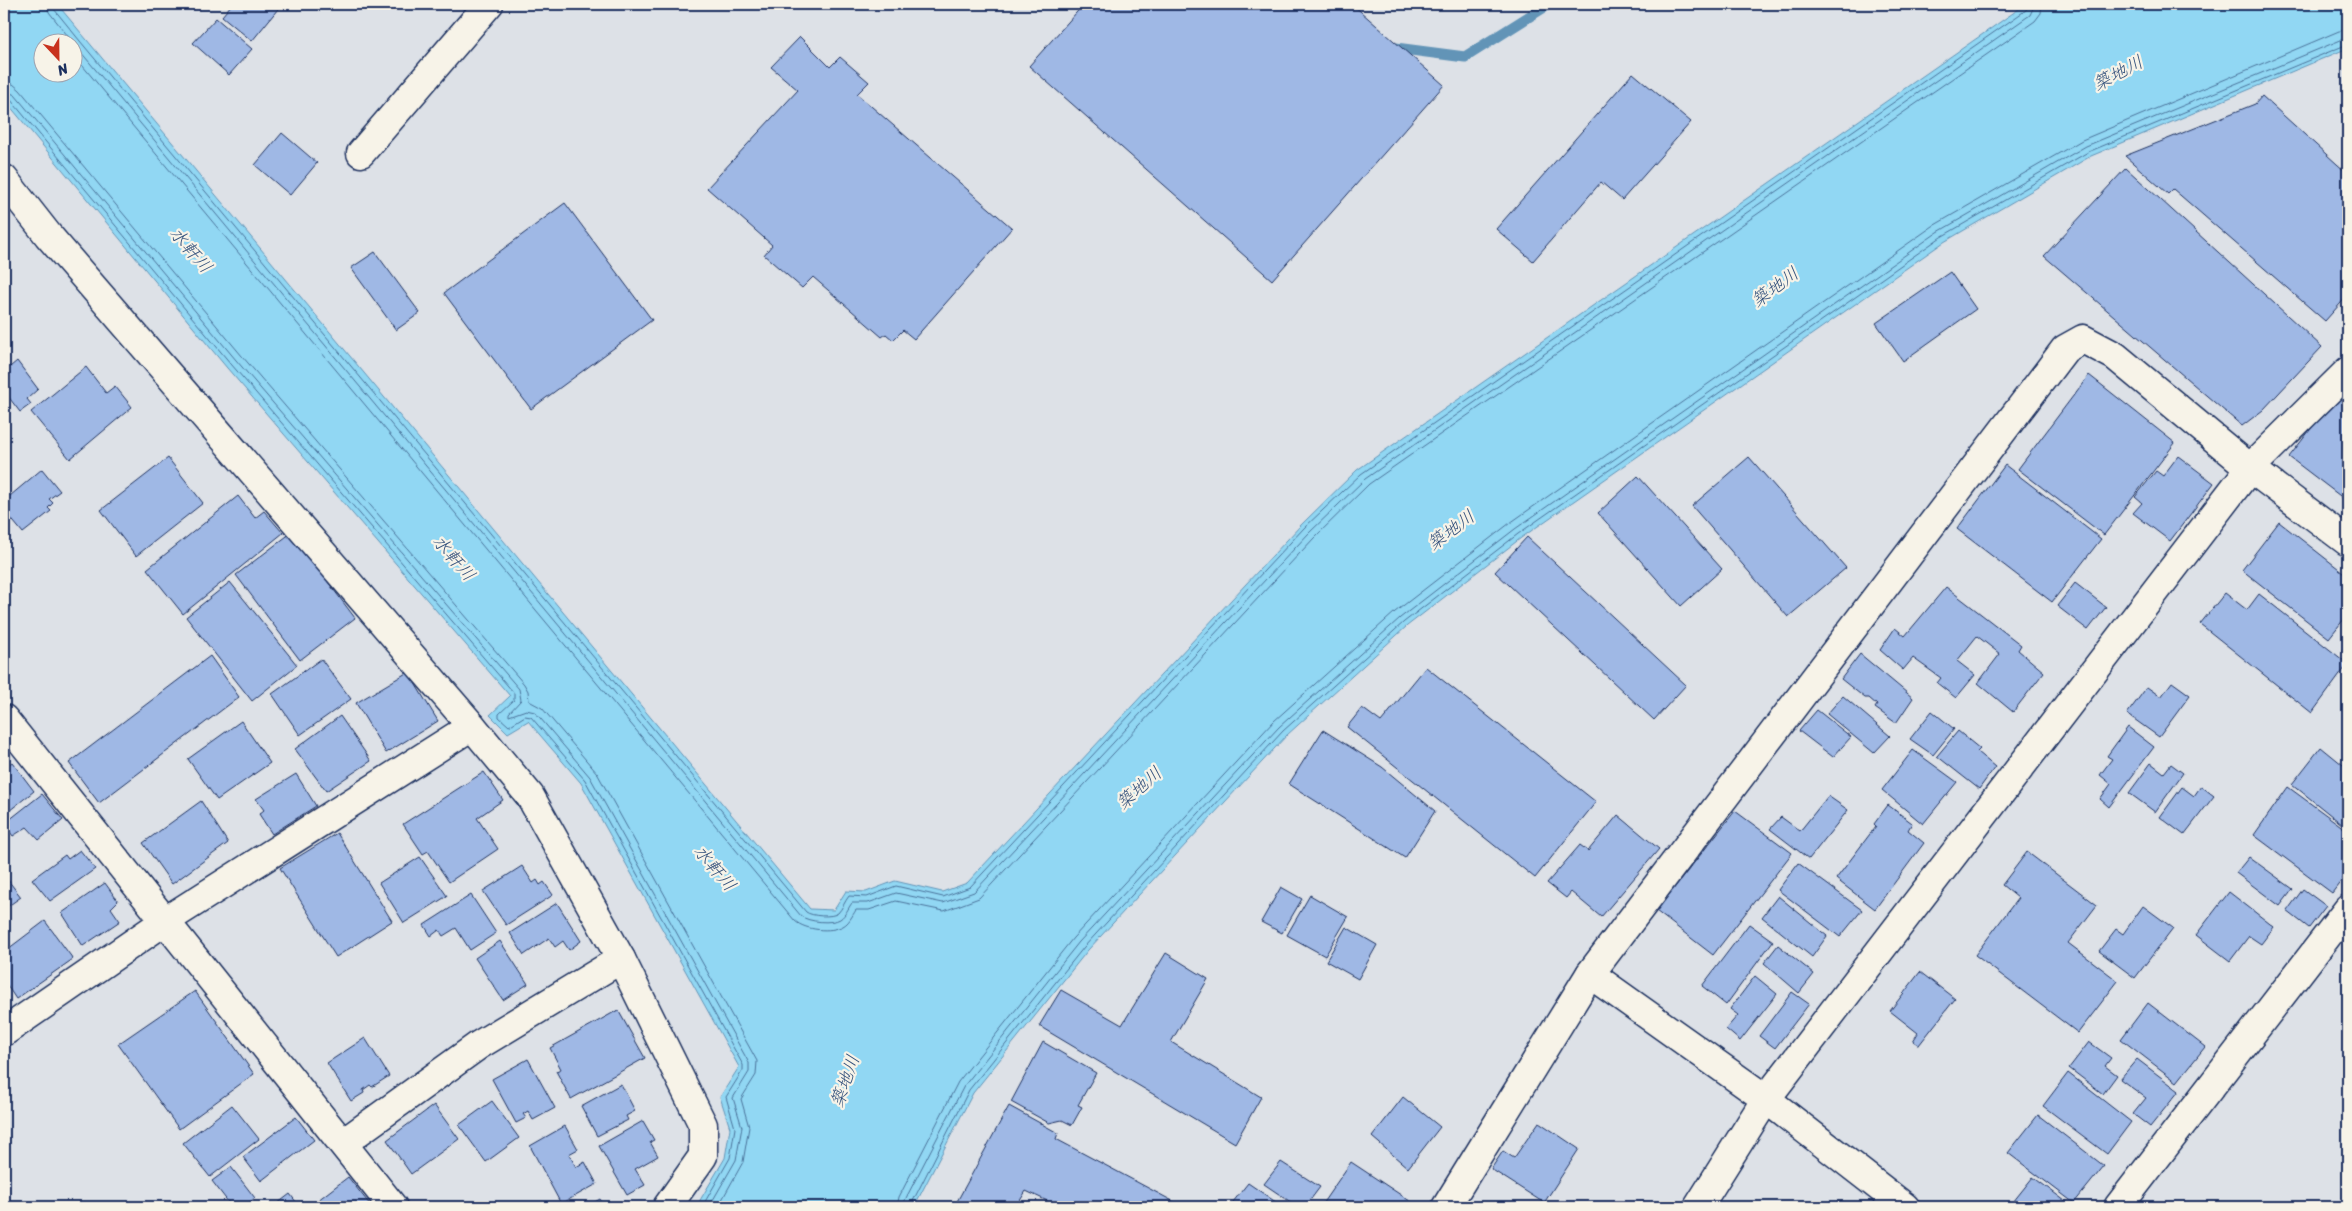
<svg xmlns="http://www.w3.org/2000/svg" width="2352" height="1211" font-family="Sriracha,'Klee One',sans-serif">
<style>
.water{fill:#91d7f3;stroke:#6294b7;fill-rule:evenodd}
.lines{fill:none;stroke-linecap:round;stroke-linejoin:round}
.shore{stroke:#4a729a;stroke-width:1}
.stream{stroke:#6294b7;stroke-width:11}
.building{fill:#9fb8e5;stroke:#1b2f5e}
.minor-casing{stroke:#1b2f5e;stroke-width:31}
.minor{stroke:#f7f3e8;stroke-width:28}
.labels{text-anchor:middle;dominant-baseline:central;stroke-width:4.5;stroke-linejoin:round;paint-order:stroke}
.water-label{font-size:18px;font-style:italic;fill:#33517c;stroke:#f7f3e8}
</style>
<rect width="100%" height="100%" fill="#dde1e7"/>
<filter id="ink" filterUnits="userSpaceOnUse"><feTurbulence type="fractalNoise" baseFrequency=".02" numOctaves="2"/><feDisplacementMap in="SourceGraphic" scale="10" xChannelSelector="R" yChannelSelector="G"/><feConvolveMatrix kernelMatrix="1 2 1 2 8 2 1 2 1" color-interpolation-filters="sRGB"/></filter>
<g filter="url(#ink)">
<!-- water -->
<path class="water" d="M4,4h53l753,905 24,1 12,-19 20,1 29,-11 47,11 25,-9 334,-358 56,-55 669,-466h322v44l-257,108 -147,86 -423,296 -114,88 -120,109 -199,215 -115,143 -59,114h-218l29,-49 5,-30 -10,-31 19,-30 -158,-284 -53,-62 -20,12 -18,-18 20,-19 -283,-328 -223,-269zM42,42h30v30h-30z"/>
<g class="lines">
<!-- shore -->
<g class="shore">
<path d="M47,4l2,8 26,33 726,871c7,6 31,8 39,3 6,-4 8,-11 12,-16h16l28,-10 47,10 31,-11 335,-359 56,-54 665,-464 5,-11"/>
<path d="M53,4l1,5 26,32 726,871c5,4 26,6 32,1 4,-4 7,-12 11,-17l18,1 29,-11 47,11 27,-10 334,-359 57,-54 665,-464 3,-6"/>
<path d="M72,53l723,868c10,9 36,12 48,5 6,-3 9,-10 13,-16h13l27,-9 48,10 35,-13 335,-360 55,-54 666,-463 6,-8 1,-9"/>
<path d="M4,83l9,1 7,6 222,266 282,328 4,7 1,10 13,7 55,65 160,288 -1,14 -15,24 8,28 -6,35 -25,45"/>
<path d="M4,90l11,5 221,265 283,329 2,11 -12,13v3l17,-6 9,2 55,65 159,286v9l-16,26 9,29 -6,33 -27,47"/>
<path d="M4,97l6,2 221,265 283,329v7l-15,14v3l10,9 16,-10 6,1 54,63 158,285v5l-17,27 9,31 -5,30 -28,49"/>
<path d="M897,1207l2,-10 59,-115 115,-144 201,-217 121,-109 115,-89 423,-297 149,-86 257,-109 9,-1"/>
<path d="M904,1207l1,-7 59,-114 115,-144 200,-215 121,-109 115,-89 423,-297 148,-86 262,-109"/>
<path d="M910,1207l59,-117 115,-143 199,-216 121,-109 114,-88 423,-297 147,-85 260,-108"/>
</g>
<!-- stream -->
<path class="stream" d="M1388,47l77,10 84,-53"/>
</g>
<!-- building -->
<g class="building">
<path d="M232,4h50l-30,37 -30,-25z"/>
<path d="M1084,4h268l92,81 -172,195 -243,-214z"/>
<path d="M216,18l36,31 -23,26 -36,-32z"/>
<path d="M800,37l30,30 10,-10 29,25 -12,12 155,134 -98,111 -11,-9 -10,10 -7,-6 -4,3 -69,-60 -11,11 -38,-33 8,-10 -65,-57 91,-98 -27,-23z"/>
<path d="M1633,73l58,49 -69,78 -21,-18 -68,79 -37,-32z"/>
<path d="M2262,96l86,78v121l-23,26 -152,-132 -5,5 -43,-38 130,-52z"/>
<path d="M282,133l35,30 -27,32 -35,-30z"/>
<path d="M2126,168l196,179 -59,63 -21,16 -198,-170z"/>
<path d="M565,203l87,117 -121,89 -87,-116z"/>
<path d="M375,252l45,61 -24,17 -45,-62z"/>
<path d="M1950,272l26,37 -73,52 -27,-38z"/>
<path d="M17,361l21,28 -11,10 4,5 -11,8 -16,-21v-19z"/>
<path d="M86,367l20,26 9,-7 17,21 -62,52 -39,-47z"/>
<path d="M2089,375l86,68 -71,92 -86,-66z"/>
<path d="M2348,381v121l-59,-45z"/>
<path d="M2178,456l36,27 -44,58 -37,-28 9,-10 -7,-6 21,-26 7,5z"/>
<path d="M1749,457l97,111 -58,49 -96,-111z"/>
<path d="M168,458l35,45 -67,53 -35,-46z"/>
<path d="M2005,465l96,74 -49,63 -95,-73z"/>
<path d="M42,469l18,22 -11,8 4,4 -5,5 3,3 -28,22 -19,-23v-9z"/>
<path d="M1638,476l84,93 -41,37 -83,-93z"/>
<path d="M238,496l17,22 9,-7 19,22 -100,81 -36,-45z"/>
<path d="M2279,522l69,54v38l-19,24 -87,-68z"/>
<path d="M291,533l64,85 -55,42 -64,-85z"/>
<path d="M4,535l5,7 -5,5z"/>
<path d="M1527,537l159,148 -32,35 -159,-148z"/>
<path d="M230,582l67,83 -45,36 -66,-84z"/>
<path d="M2075,583l31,24 -18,23 -31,-24z"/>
<path d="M1946,587l75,58 -3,5 26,22 -31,40 -35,-29 22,-29 -23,-18 -20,25 18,14 -19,23 -19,-15 4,-5 -28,-20 -10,12 -23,-20 15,-22 10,8z"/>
<path d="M2225,593l22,17 12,-16 89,70 -36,49 -112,-89z"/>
<path d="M2348,642v13l-6,-5z"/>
<path d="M1860,654l53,44 -17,25 -21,-15 2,-3 -8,-7h-4l-24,-19z"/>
<path d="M210,656l29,41 -140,106 -30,-40z"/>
<path d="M321,659l30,40 -51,36 -28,-41z"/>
<path d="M1426,667l170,135 -61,76 -188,-151 15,-19 19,14z"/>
<path d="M408,672l30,49 -52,32 -30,-50z"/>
<path d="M2172,682l18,13 -31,42 -32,-23 20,-27 14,10z"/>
<path d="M1843,696l47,40 -16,17 -47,-39z"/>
<path d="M1817,710l34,27 -18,20 -34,-26z"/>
<path d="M1932,711l22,18 -21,26 -23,-16z"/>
<path d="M340,716l31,45 -45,30 -31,-42z"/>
<path d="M241,721l29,42 -53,37 -29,-41z"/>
<path d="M2128,727l26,20 -45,60 -9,-8 11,-15 -11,-9 12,-16 -5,-3z"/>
<path d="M1323,730l59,37 53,44 -30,47 -116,-74z"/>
<path d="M1958,731l22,18 -3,3 18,15 -16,22 -42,-33z"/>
<path d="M2321,747l27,22v60l-56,-45z"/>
<path d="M1913,750l44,32 -34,42 -41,-34z"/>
<path d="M12,762l22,29 -30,24v-47z"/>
<path d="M2151,763l13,10 7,-9 12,9 -28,39 -26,-19z"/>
<path d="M484,772l19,28 -26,18 21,31 -49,33 -21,-31 -5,3 -20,-30z"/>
<path d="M296,774l20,32 -44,28 -13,-20 5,-4 -8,-11z"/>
<path d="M2201,786l13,10 -30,39 -24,-18 22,-30 12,9z"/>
<path d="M2288,787l60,44v41l-16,21 -78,-58z"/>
<path d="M42,794l21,26 -24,20 -12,-13 -14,9 -9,-12z"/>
<path d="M1828,796l20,14 -39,49 -39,-30 11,-12 19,14z"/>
<path d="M201,801l27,42 -56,41 -29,-41z"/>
<path d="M1888,805l24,18 -4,7 16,13 -49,66 -39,-30 40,-53 -2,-2z"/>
<path d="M1735,811l57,42 -79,102 -57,-44z"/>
<path d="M1618,815l41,34 -58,68 -30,-25 -5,6 -19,-15 33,-38 8,6z"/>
<path d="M337,833l55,88 -56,36 -56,-89z"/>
<path d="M80,850l15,19 -45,32 -18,-22 33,-24 3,4z"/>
<path d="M2027,852l70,53 -29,38 50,38 -40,52 -103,-78 43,-57 -16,-13z"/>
<path d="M420,857l27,39 -43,27 -25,-40z"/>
<path d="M2249,857l44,32 -13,17 -44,-33z"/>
<path d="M1798,863l64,47 -22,27 -62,-47z"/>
<path d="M522,866l11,17 4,-3 3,5 4,-3 9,13 -47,30 -23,-34z"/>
<path d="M4,875l17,22 -17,12z"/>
<path d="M105,883l13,18 -7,7 9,13 -37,25 -21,-33z"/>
<path d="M1281,887l21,12 -20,34 -21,-11z"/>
<path d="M2303,889l23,17 -17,22 -22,-17z"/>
<path d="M2229,892l45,35 -13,17 -12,-8 -19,25 -34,-26z"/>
<path d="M471,895l25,38 -26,17 -14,-22 -13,8 -4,-6 -8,6 -7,-11z"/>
<path d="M1310,895l38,22 -23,39 -38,-21z"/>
<path d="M1778,896l49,40 -15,21 -50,-40z"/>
<path d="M557,903l24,38 -12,9 -6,-9 -8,6 -6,-9 -25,17 -14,-22z"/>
<path d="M2143,906l30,22 -38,50 -36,-27 17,-22 7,5z"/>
<path d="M45,921l28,38 -57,40 -12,-18v-29z"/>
<path d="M1749,924l24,17 -47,64 -24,-19z"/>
<path d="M1346,927l31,18 -19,34 -32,-18z"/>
<path d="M500,941l28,43 -25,16 -28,-42z"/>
<path d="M1778,945l36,29 -15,19 -35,-30z"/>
<path d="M1166,953l42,26 -37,63 90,55 -26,46 -196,-117 22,-36 61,35z"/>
<path d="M1920,972l35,27 -36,46 -6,-4 5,-8 -28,-22z"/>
<path d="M1755,976l22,18 -37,47 -14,-12 12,-14 -8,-6z"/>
<path d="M195,991l59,83 -75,55 -61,-85z"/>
<path d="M1792,992l17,12 -34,44 -16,-12z"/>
<path d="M2148,1003l57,44 -28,35 -56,-43z"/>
<path d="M618,1010l27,48 -74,41 -15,-28 5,-2 -11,-21z"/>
<path d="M365,1038l24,38 -17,11 -2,-2 -7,5 1,3 -13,8 -24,-38z"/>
<path d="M1043,1042l53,31 -18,32 4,2 -10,18 -10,-5 -13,3 -38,-21z"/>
<path d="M2089,1042l22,16 -6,8 12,9 -14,19 -34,-26z"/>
<path d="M528,1059l27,49 -22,12 -5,-9 -5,3 3,4 -10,5 -24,-44z"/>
<path d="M2137,1059l42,32 -29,36 -17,-13 13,-16 -26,-19z"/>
<path d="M2068,1073l63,49 -24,32 -64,-48z"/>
<path d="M621,1084l14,27 -9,5 2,4 -31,16 -16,-30z"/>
<path d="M1403,1097l37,30 -32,41 -36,-31z"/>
<path d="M492,1101l27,37 -33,24 -27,-37z"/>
<path d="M232,1105l27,34 -49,38 -27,-34z"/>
<path d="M434,1105l25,34 -48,35 -24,-34z"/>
<path d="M1009,1106l49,27 -2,6 126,67 -122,1 -34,-16 -10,16h-62z"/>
<path d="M2038,1115l66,51 -30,37 -66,-50z"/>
<path d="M296,1117l18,23 -53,41 -18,-24z"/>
<path d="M643,1121l11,19 -4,2 8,14 -23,13 10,16 -18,10 -28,-49z"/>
<path d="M1539,1122l40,27 -35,54 -53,-34 12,-18 11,7z"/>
<path d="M565,1126l13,23 -9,5 7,13 9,-5 12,22 -36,20 -31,-58z"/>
<path d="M1281,1162l39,25 -15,20h-7l-34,-23z"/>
<path d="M1351,1162l68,45h-99z"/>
<path d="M231,1167l24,31 -12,9h-11l-20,-26z"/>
<path d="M348,1177l23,29 -2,1h-60z"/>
<path d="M2033,1177l40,30h-64z"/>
<path d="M1248,1183l35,24h-54z"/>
<path d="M290,1194l10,13h-27z"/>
<path d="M600,1199l5,8h-19z"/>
</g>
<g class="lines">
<!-- minor casing -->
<g class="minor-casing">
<g id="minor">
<path d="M361,153l128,-149"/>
<path d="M4,179l44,56 424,491 58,70 91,163 82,166v31l-36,51"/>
<path d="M4,719l389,488"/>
<path d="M1590,974l176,125 139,108"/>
<path d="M4,1032l161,-111 307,-195"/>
<path d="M343,1143l136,-98 142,-86"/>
<path d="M1446,1207l144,-233 475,-625 18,-10 32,17 135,112 98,74"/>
<path d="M1698,1207l68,-108 484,-631 98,-97"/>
<path d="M2118,1207l230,-298"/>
</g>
</g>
<!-- minor -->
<use href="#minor" class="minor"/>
</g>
</g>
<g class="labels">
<!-- water labels -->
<g class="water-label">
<text transform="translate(2118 73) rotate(-28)">築地川</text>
<text transform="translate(191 250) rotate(49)">水軒川</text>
<text transform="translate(1775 287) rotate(-37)">築地川</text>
<text transform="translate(1451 530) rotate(-37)">築地川</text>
<text transform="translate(454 558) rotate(49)">水軒川</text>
<text transform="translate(1139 788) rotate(-42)">築地川</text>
<text transform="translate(715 868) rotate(50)">水軒川</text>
<text transform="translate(845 1081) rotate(-71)">築地川</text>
</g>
</g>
<!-- margin -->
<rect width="2352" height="1211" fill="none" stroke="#f7f3e8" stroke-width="20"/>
<rect x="10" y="10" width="2332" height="1191" fill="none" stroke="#1b2f5e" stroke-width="2" filter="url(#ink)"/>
<!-- north arrow -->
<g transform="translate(58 58) rotate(158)"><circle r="24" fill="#f7f3e8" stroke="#9fa5b1"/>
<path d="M0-4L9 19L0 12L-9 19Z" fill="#c8321e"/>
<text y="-8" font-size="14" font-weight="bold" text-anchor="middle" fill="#1b2f5e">N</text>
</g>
</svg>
